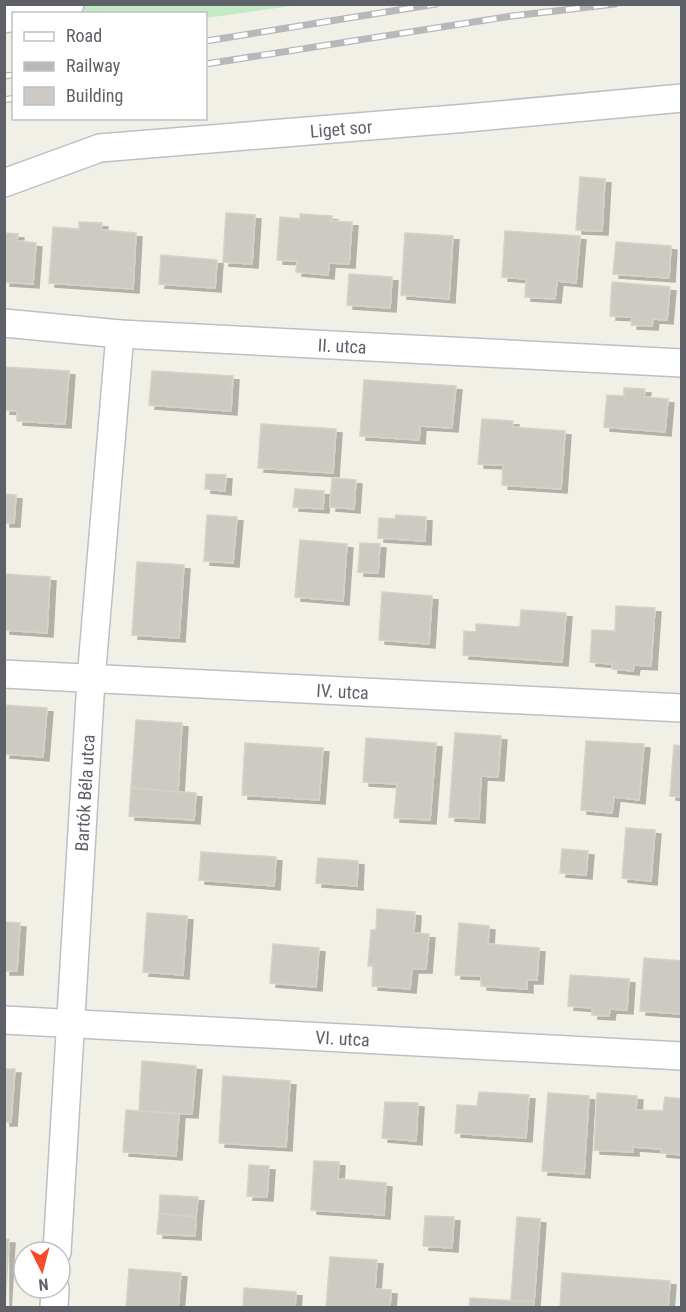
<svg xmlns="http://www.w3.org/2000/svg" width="686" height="1312" font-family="'Roboto Condensed',sans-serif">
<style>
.green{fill:#c1eac5}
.building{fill:#cccac3;stroke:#d6d2c4;stroke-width:1.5;filter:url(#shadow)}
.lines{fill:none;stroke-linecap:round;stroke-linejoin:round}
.street-casing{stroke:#bebfc6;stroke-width:30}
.street{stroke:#fff;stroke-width:27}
.rail-casing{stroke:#b7b8b9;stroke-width:7}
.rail{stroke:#fff;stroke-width:4.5;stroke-dasharray:14;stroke-linecap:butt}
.labels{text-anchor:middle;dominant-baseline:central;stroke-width:4.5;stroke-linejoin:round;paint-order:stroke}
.street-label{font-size:18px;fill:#5e6168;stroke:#fff}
</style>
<defs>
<filter id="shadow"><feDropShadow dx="6" dy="4" stdDeviation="0" flood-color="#0004"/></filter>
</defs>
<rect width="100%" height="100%" fill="#f1f0e6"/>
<!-- green -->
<path class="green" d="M75,5h223l-92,13v-4l-129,-1z"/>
<!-- building -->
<g class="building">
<path d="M580,177l25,2 -3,52 -26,-1z"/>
<path d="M226,213l29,2 -3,49 -29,-2z"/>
<path d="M300,214l32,2v5l20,1 -3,42 -20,-1 -1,12 -32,-3 1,-11 -20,-1 3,-43 20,2z"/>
<path d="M79,222l23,1 -1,7 35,3 -3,56 -84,-6 4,-56 26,2z"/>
<path d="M505,231l75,5 -4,47 -19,-2 -2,18 -30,-2 1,-18 -24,-2z"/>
<path d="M4,233l14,1 -1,7 19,2 -3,41 -29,-2z"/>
<path d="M405,233l48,3 -4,63 -48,-4z"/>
<path d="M616,242l55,4 -2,32 -56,-4z"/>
<path d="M161,255l56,5 -2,28 -56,-4z"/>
<path d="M349,274l43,3 -2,31 -43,-3z"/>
<path d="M612,282l58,5 -3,33 -14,-1 -1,7 -21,-1 1,-8 -22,-1z"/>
<path d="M4,367l65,4 -4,53 -48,-3v-10l-13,-1z"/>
<path d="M152,371l81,5 -2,35 -82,-6z"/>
<path d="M364,380l92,6 -4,42 -32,-2 -1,14 -59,-4z"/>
<path d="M624,388l21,1 -1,8 24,2 -3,33 -61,-5 3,-32 17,1z"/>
<path d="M482,419l31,2 -1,6 53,4 -4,58 -59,-4 1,-20 -25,-1z"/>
<path d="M261,424l75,5 -3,44 -75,-5z"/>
<path d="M206,474l20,1 -1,16 -20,-2z"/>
<path d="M332,478l24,2 -2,29 -24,-2z"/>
<path d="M295,489l29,2 -1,18 -30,-2z"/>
<path d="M4,494l12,1 -2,28h-10z"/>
<path d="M207,515l30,2 -4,46 -29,-2z"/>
<path d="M396,515l30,2 -1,24 -47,-3 1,-20 16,1z"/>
<path d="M300,540l47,4 -4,57 -48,-4z"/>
<path d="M360,543l20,1 -2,29 -20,-1z"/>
<path d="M137,562l47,3 -5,73 -47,-3z"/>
<path d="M4,574l46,3 -3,56 -43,-3z"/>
<path d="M382,592l50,4 -3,48 -50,-4z"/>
<path d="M616,606l39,2 -4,58 -17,-1 -1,6 -21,-2v-5l-22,-2 2,-32 23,1z"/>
<path d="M521,610l45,3 -4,49 -99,-7 1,-24 12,1v-8l44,3z"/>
<path d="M4,705l43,3 -4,49 -39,-3z"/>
<path d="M136,720l46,3 -4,69 -47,-4z"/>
<path d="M455,733l46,3 -3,41 -17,-1 -2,43 -30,-2z"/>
<path d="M366,738l70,5 -6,77 -36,-2 3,-34 -34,-2z"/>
<path d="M586,741l58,3 -5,56 -25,-3 -2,16 -31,-3z"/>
<path d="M245,743l78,5 -4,52 -77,-5z"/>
<path d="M674,745l8,1v51l-12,-1z"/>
<path d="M131,788l65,5 -2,27 -65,-4z"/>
<path d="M626,828l29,2 -4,51 -29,-3z"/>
<path d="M562,849l26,2 -2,24 -26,-2z"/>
<path d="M201,852l75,5 -2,29 -75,-6z"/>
<path d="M318,858l40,3 -1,25 -41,-3z"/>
<path d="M377,909l38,3 -1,21 15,1 -3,35h-14l-2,20 -38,-3 1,-20h-5l3,-36h5z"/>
<path d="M147,913l40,3 -4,59 -40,-3z"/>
<path d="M4,922l16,1 -3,48h-13z"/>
<path d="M459,923l30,3 -1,18 51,4 -2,32h-10v9l-46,-3v-10l-26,-1z"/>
<path d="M273,944l46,4 -3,39 -46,-4z"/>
<path d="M644,958l38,3v53l-42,-3z"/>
<path d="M570,975l59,4 -2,31 -17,-1 -1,7 -17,-1v-7l-24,-2z"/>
<path d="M142,1061l54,5 -4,48 -53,-3z"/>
<path d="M4,1069h11l-4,53h-7z"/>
<path d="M223,1076l67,5 -4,66 -67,-4z"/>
<path d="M479,1092l50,3 -3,43 -71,-5 2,-28 20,1z"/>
<path d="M548,1093l41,3 -5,78 -42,-3z"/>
<path d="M597,1093l40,3 -1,14 27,1 2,-14 17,2v56l-21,-2v-4l-28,-2v5l-39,-2z"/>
<path d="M385,1102l33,1 -2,38 -34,-3z"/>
<path d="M126,1110l53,4 -3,42 -53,-4z"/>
<path d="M314,1161l25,1 -1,17 48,4 -2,32 -73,-5z"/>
<path d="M249,1165l20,1 -2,31 -20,-1z"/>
<path d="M160,1195l38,2 -2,20 -37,-3z"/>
<path d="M159,1214l37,3 -1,19 -38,-2z"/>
<path d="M425,1216l29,1 -2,31 -29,-2z"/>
<path d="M517,1217l23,2 -6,83 -23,-2z"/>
<path d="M4,1239h5l-4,69h-1z"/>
<path d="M330,1257l47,3 -2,29 16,1 -1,18h-64z"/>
<path d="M129,1269l52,4 -3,35h-52z"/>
<path d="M562,1273l108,8 -2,27h-108z"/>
<path d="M244,1288l52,4 -1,16h-52z"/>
<path d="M470,1298l64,4v6h-65z"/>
</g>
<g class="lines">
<!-- street casing -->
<g class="street-casing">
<g id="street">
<path d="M29,14l41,-10"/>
<path d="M4,19l10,-2"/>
<path id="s1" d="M4,183l96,-35 367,-30 215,-20"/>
<path id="s2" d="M4,323l116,11 562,29"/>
<path id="s3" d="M4,674l678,34"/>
<path id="s4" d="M4,1020l678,36"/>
<path id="s5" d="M57,1252l34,-572 29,-346"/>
<path d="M54,1308l1,-20"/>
</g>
</g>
<!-- street -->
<use href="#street" class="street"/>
<!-- rail casing -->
<g class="rail-casing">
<g id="rail">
<path d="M206,41l230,-37"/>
<path d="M206,64l306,-48 103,-12"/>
<path d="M4,76l10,-1"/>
<path d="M4,100l10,-2"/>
</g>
</g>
<!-- rail -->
<use href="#rail" class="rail"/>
</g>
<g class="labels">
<!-- street labels -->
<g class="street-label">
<text stroke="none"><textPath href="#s1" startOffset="344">Liget sor</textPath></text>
<text stroke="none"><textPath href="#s2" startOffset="339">II. utca</textPath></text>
<text stroke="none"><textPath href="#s3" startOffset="339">IV. utca</textPath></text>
<text stroke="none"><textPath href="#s5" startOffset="460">Bartók Béla utca</textPath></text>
<text stroke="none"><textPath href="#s4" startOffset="339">VI. utca</textPath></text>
</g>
</g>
<!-- border -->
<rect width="686" height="1312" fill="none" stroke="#5e6168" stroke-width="12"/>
<!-- legend -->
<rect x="12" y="12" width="195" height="108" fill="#ffffff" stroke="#bfc0c3" stroke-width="1.5"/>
<rect x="24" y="32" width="30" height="9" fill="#ffffff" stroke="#bfc0c3" stroke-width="1.5"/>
<text x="66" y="42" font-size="18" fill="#5e6168">Road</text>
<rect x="24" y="62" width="30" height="9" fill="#b7b8b9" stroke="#bfc0c3" stroke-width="1.5"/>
<text x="66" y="72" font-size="18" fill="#5e6168">Railway</text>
<rect x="24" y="87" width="30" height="18" fill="#cccac3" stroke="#bfc0c3" stroke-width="1.5"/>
<text x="66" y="102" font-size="18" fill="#5e6168">Building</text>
<!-- north arrow -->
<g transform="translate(42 1270) rotate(174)"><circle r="28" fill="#ffffff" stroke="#bfc0c3" stroke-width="1.5"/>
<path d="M0-4.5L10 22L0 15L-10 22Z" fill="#f64c27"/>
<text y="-9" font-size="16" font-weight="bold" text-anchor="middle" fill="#5e6168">N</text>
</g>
</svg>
